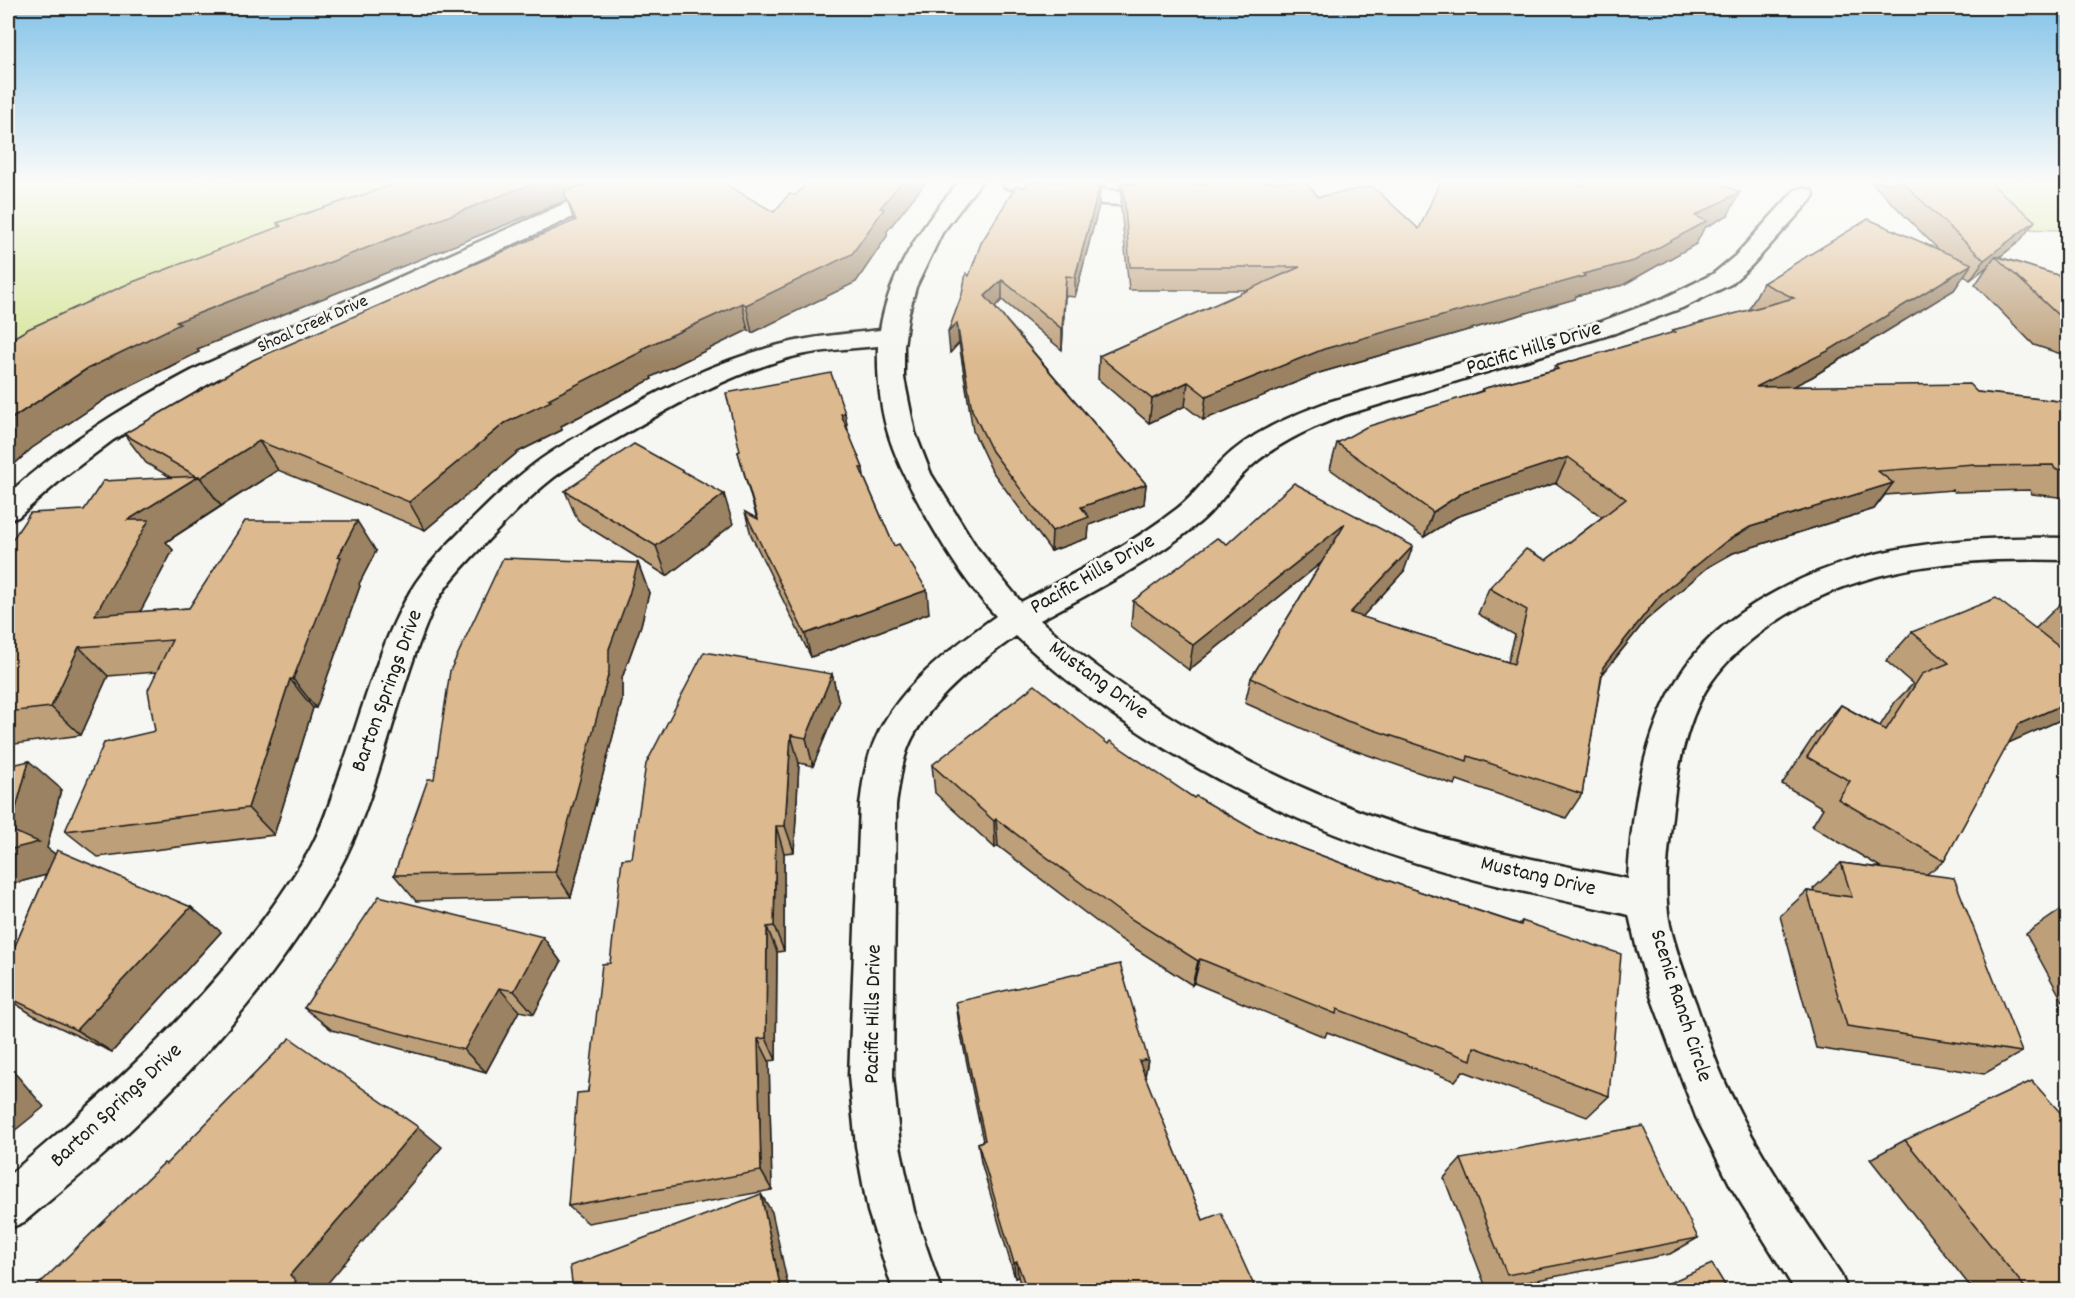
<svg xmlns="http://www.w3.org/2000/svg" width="2075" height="1298" font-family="Dekko,sans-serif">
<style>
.green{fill:#d5e599;stroke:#78805a;stroke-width:1.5}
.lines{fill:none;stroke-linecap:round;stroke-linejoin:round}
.minor-casing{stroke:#1c1c1c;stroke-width:5}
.minor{fill:#f6f6f2;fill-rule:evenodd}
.wall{fill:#bd9f7a;stroke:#1c1c1c;stroke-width:1.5}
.shaded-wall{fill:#9a8263;stroke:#1c1c1c;stroke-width:1.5}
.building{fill:#dcb98e;stroke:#1c1c1c;stroke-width:1.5}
.labels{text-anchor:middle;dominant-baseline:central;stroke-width:6;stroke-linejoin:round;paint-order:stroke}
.far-street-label{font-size:18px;fill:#1c1c1c;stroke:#f6f6f2}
.street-label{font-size:22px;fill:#1c1c1c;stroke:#f6f6f2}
</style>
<rect width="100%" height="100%" fill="#f6f6f2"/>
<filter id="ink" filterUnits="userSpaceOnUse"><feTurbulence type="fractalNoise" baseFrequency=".0167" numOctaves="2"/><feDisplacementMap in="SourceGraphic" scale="12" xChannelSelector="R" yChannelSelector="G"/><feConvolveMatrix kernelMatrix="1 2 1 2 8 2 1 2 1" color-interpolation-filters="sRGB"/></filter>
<g filter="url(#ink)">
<!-- green -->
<g class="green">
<path d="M8,182h429l-429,185z"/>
<path d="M1979,182h88v48l-51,-1z"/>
</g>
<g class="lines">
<!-- minor casing -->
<g class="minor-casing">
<g id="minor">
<path d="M623,182h30l-3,5 -66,25 -367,167 -104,61 -49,37 -46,40 -10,3v-26c57,-52 122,-91 191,-127l369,-165z"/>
<path d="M959,182h22l-39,51 -26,54 -8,29 -4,30v32l11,55 16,41 46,74 44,54c54,-29 108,-56 157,-94 17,-13 29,-32 44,-47 28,-28 67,-44 103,-58l272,-80 67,-25 49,-24 22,-18 60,-66 8,-2 8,2 3,5 -3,5 -60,66 -20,18 -49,24 -67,25 -270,82c-37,14 -75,31 -102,59 -15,16 -27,35 -43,48 -49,40 -104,68 -160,98 98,88 237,166 362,206 74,23 150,37 226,53 4,-68 14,-141 50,-201 21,-35 54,-62 90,-82 92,-53 195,-60 300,-58v22c-109,-3 -217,4 -307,72 -24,18 -48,42 -61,69 -16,33 -23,70 -27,106 -4,39 -11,79 -3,118 6,27 16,53 26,79 11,33 22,66 38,97 29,60 69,116 106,172l7,17h-52l-62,-100 -37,-73 -44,-118 -15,-49 -8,-35c-76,-17 -152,-32 -225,-56 -139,-45 -282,-124 -388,-223 -37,26 -78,57 -101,97 -13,22 -15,47 -19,72l-3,271 7,70 14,65 27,79h-48l-25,-79 -12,-65 -7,-70 11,-271c2,-14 3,-28 7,-41 16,-66 77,-111 129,-148 -26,-28 -47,-60 -66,-93 -36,-65 -54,-101 -52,-177 -30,3 -61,4 -90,12 -59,17 -110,45 -163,76 -24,14 -50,27 -72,44 -24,19 -44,40 -65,62 -20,22 -44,44 -56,71 -37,84 -51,182 -95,262 -55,99 -132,187 -215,265 -31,29 -65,56 -98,84l-16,7v-53c113,-95 223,-195 300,-323 14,-24 22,-52 31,-77 21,-58 37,-121 66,-175 13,-26 35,-49 56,-70 23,-23 45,-45 71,-65 21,-17 47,-30 71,-44 58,-33 111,-60 176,-77 33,-9 67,-11 101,-15 9,-57 42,-105 79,-148z"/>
<path d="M1002,182c54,-3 108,12 163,12l8,2 3,5 -3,5 -8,2 -76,-5 -76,-14 -8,-2z"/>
</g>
</g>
<!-- minor -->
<use href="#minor" class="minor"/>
</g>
<!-- wall -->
<g class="wall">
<path d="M402,182l372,30 22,-17 12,-13h118l-39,49v5l-31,46 -104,51 -4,-3 -97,47 1,2 -91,47 1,4 -44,22 -93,78 -147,-60 -112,72 7,8 -33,62 49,-4 187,-57 -17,33 1,2 -44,122h-3l-39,127 -176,22 -33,-26 90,-100 1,-59 -48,4 -27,59 -73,10v-199l76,-36 88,-32 -26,-15 -22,-29 450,-213 -7,-21 -370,149 2,3 -92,46 -75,50 -24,22v-129l271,-114 -2,-4z"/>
<path d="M1030,182h75l-1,5h-4l-1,18 -24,92 -10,-1 -3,54 -60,-50 -7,7 151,177 -2,20 -55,21 -1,13 -37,13 -59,-80 -19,-40 -14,-88 -9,10 19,-77 56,-89z"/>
<path d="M1119,182h187l12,15 101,32 161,-43 148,29 -24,13 -8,16 -73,41 -47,11 -1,3 -256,74 -116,47 -18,-14 -36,17 -51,-44 1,-23 149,-66h-119l-8,-83 1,-18h-2z"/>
<path d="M1871,182h118l31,59 -20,16 67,21v78l-33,-11 -59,-60 13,-19 -18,14 -6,-5 -10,15 -142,87 -19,9 184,6 90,10v96l-35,-4 -2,-4 -76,2 -1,-2 -68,5 -11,14 -141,44 -25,14 -63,54 -43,54 -20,119 -16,24 -109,-38 -2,5 -116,-40 -94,-42 6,-25 70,-115 -132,107 -58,-44 2,-25 94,-57 177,27 -42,46 146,45 7,-27 -37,-21 11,-26 57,-28 56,-43 -46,-34 -100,34 -32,20 -94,-68 7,-26 144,-52 1,-2 71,-19 2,-4 116,-33 2,-3 78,-20 -2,-1 14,-26 176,-33z"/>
<path d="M845,413l3,19 15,36 1,9 30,69 35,67 -118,44 -60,-122 -6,-23 12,7 -19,-67z"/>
<path d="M565,491l168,33 -66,52 -89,-55z"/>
<path d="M638,563l11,30 -8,32 -19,53v23l-51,196 -155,4 -22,-26z"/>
<path d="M2065,599h2v118l-59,26 -64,118 -17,13 95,178 -38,22 -168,-26 -36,-132 27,-25 7,1 -1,-3 28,-26 41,5 -70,-42 11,-18 -41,-24 34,-51 25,-28 39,21 15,-24 18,-18 -27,-23 26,-29 124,-4z"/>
<path d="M832,674l7,29 -26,63 -14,-3 -5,89 -10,1v98l-7,1 -1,108 -7,1 3,129 -184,33 -20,-17 42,-243 22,-105z"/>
<path d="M1108,744l86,54 64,34 145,54 116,38 3,-3 87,175 -22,21 -124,-46 -8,10 -128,-49 -2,5 -131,-54 -2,2 -78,-50 -116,-89 -3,2 -60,-55 -3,-28z"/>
<path d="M61,789l-14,59 8,6 136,53 30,25 -109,120 -79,-37 -25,-16v-37l38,-87 -38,10z"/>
<path d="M2062,909h5v100l-41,-75z"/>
<path d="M543,937l18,25 -27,52 -15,-3 -33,61 -154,-42 -28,-22z"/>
<path d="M956,1002l192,57 -3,18 58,143 53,70h-233l-5,-13 -3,1 -34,-116 -3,-19 5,-2 -24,-116z"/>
<path d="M1905,1140l162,150h-94l-103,-131z"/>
<path d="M1461,1159l237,79 -28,16 -183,36 -43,-112z"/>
</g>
<!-- shaded-wall -->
<g class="shaded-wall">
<path d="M536,182h81l-53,10 3,8 -370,149 2,3 -92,46 -75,50 -24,22v-49l77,-51 91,-48z"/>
<path d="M902,182h24l-39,49v5l-31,46 -104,51 -6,-28 134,-97z"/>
<path d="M1200,182h81l-82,9z"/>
<path d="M1100,185l-1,20 -24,92v-20z"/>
<path d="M1740,192l-12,23 -24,13 -8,16 -73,41 -47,11 -1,3 -256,74 -116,47 3,-24 118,-47 259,-75z"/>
<path d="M2035,221l-15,20 -22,17 -3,-2 -7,10 -18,14 14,-20z"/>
<path d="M1972,264l-18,26 -142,87 -71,35 15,-25z"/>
<path d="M1066,276l-1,20 -3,54v-21z"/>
<path d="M1002,280v20l-16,16 -1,-20z"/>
<path d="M742,303l6,27 -97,47 1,2 -91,47 1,4 -44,22 -93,78 -16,-28 96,-79 43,-24 93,-50z"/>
<path d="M957,323l2,20 -9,10 -2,-21z"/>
<path d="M1188,382l-3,24 -36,17 3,-24z"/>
<path d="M845,413l4,24 -8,-23z"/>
<path d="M259,441l19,29 -57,36 -21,-28z"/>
<path d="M1568,457l-12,26 -100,34 -32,20 9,-25 32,-21z"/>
<path d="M199,476l22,30 -55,36 7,8 -50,94 -28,-29 33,-95z"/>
<path d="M1893,483l-19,26 -141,44 -25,14 -63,54 -57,71 15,-25 57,-72 65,-53 25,-15z"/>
<path d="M1146,484l-2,20 -55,21 -1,13 -37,13 1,-20 29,-24z"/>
<path d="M724,494l9,30 -66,52 -11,-30z"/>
<path d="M357,521l19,30 -17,33 1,2 -44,122 -23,-29 45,-122z"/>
<path d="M1345,524l-7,25 -149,121 4,-25z"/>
<path d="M1413,546l-9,25 -62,68 8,-26z"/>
<path d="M638,563l11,30 -8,32 -19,53v23l-51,196 -16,-25 54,-223z"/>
<path d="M927,590l2,23 -118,44 -6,-23z"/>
<path d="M79,647l29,29 -27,59 -30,-28z"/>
<path d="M832,674l7,29 -26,63 -7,-28z"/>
<path d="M290,679l23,29 -39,127 -26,-27z"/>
<path d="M2067,703v14l-79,35 31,-28z"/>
<path d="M791,735l8,28 -5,89 -9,-26z"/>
<path d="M29,761l32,28 -14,59 26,20 -65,17v-35l2,-20z"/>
<path d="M996,819l2,27 -3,2 -1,-27z"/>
<path d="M776,826l8,27v98l-10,-25z"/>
<path d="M191,907l30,25 -109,120 -36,-22z"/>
<path d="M767,927l10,25 -1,108 -10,-22z"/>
<path d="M543,937l18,25 -27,52 -20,-23z"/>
<path d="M1200,959l-6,24 -2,2 6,-24z"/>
<path d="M499,988l20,23 -33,61 -22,-22z"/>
<path d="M758,1039l11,22 3,129 -11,-19z"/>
<path d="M1148,1059l-4,21 -5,-19z"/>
<path d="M8,1065l36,42 -36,29z"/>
<path d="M418,1127l24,20 -120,143h-35l3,-15z"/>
<path d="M761,1194l11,18 17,78h-8z"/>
<path d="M1017,1262l1,15 -3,1 -1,-15z"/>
</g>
<!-- building -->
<g class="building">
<path d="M402,182h134l-360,140 4,2 -95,46 -77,51v-80l20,-12 102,-46 151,-57 -4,-3z"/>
<path d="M593,182h129l52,30 15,-18 7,1 12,-13h94l-22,26 4,1 -32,45 -106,51 -4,-2 -101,46 2,2 -95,48 3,2 -46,22 -96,79 -150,-61 -59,37 -1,-2 -1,1 -74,-43 129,-74 323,-140 -12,-28z"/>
<path d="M1030,182h44l26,3 -25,92 -9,-1 -4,53 -60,-49 -17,16 161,188 -65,23 8,10 -37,14 -60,-80 -20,-41 -15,-87 -9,9 14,-38 4,-21 3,3 12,-33 35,-57 9,1z"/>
<path d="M1223,182h83l12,15 54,-11 47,43 21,-47h135l5,4 10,-4h127l23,10 -45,24 12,5 -73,40 -51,13 2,2 -261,73 -118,47 -18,-14 -36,17 -53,-43 201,-89h-170l-7,-83 77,1z"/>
<path d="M1902,182h87l46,39 -51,39z"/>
<path d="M1868,219l104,45 -144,87 -72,36 213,-3 8,8 90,10v68l-12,-1 -2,-4 -78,1 -1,-2 -96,7 15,12 -143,44 -25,15 -65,53 -57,72 -21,127 -114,-38 -1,5 -120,-40 -96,-43 94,-154 -152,121 -60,-44 84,-63 10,6 67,-61 119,63 -63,67 164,51 13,-54 -38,-22 37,-39 20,11 80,-61 -58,-42 -103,34 -32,21 -96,-69 29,-16 117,-36 -1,-2 76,-20 -3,-3 120,-34 -2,-2 121,-32 -31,-15z"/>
<path d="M1995,256l72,22v40l-9,-3z"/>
<path d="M831,373l14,40 -4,1 22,54h-3l34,78 5,-2 28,46 -122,44 -60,-122 13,7 -20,-67 2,-1 -14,-58z"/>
<path d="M634,444l90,50 -68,52 -91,-55z"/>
<path d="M199,476l-71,44h21l-54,95 94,-7 56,-87h112l-19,36h3l-48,122h-3l-42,129 -183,23 39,-88 51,-12 -7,-41 24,-50 -93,7 -28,60 -43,5v-166l22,-33 54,-3 19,-29z"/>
<path d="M503,558l135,5 -9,32 -20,54v23l-54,200 -161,3 34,-96h6l16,-108z"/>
<path d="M1996,598l71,55v50l-48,21 -75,137 -106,-62 12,-18 -43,-24 34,-52 45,25 36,-56 27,-11 -37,-31z"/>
<path d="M704,652l128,22 -26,64 -15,-3 -6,91h-9l-2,100 -7,1 -1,111 -8,1 3,132 -193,35 9,-113 11,-1 14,-128 8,-1 12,-104 10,-1 14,-94z"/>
<path d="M1035,685l73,59 2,-3 84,57 2,-2 62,36 145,54 118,39 1,-4 99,33 -12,142 -135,-49 -3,13 -134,-51 -1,5 -136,-55 -2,2 -81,-51 -121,-91 -2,2 -62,-56z"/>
<path d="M29,761l-19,69 29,12 -31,8v-84z"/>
<path d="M57,850l134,57 -115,123 -68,-33v-35z"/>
<path d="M1841,863l113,15 68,174 -175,-26 -40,-135 45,6z"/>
<path d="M379,896l164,41 -29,54 -15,-3 -35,62 -160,-42z"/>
<path d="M2062,909h5v10z"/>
<path d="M1120,964l28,95 -9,2 64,159 18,-7 35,77h-229l-10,-28 -3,1 -36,-120 7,-3 -29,-138z"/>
<path d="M290,1038l128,89 -128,148 6,6 -9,9h-254l131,-127 2,1z"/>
<path d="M2032,1081l35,39v170h-40l-122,-150z"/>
<path d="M1643,1126l55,112 -191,37 -46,-116z"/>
<path d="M761,1194l20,96h-208l-3,-24z"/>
<path d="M1712,1264l16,26h-75z"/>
</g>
</g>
<!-- sky -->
<linearGradient id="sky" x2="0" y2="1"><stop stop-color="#83c3e8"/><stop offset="0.5" stop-color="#fbfbf9"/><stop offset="1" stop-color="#fbfbf9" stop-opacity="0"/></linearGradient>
<rect width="2075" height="363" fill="url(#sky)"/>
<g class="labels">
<!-- far-street labels -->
<g class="far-street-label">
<text transform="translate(313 325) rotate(-24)">Shoal Creek Drive</text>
</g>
<!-- street labels -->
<g class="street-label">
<text transform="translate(1534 349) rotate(-17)">Pacific Hills Drive</text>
<text transform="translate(1093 575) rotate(-30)">Pacific Hills Drive</text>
<text transform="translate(1098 681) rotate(36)">Mustang Drive</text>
<text transform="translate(388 691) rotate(-70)">Barton Springs Drive</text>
<text transform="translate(1538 877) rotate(13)">Mustang Drive</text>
<text transform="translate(1680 1006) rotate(72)">Scenic Ranch Circle</text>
<text transform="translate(874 1014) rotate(-89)">Pacific Hills Drive</text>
<text transform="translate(117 1106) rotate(-43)">Barton Springs Drive</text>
</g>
</g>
<!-- margin -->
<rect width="2075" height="1298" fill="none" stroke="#f6f6f2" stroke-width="30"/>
<rect x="15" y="15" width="2045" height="1268" fill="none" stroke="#1c1c1c" stroke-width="2" filter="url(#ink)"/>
</svg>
